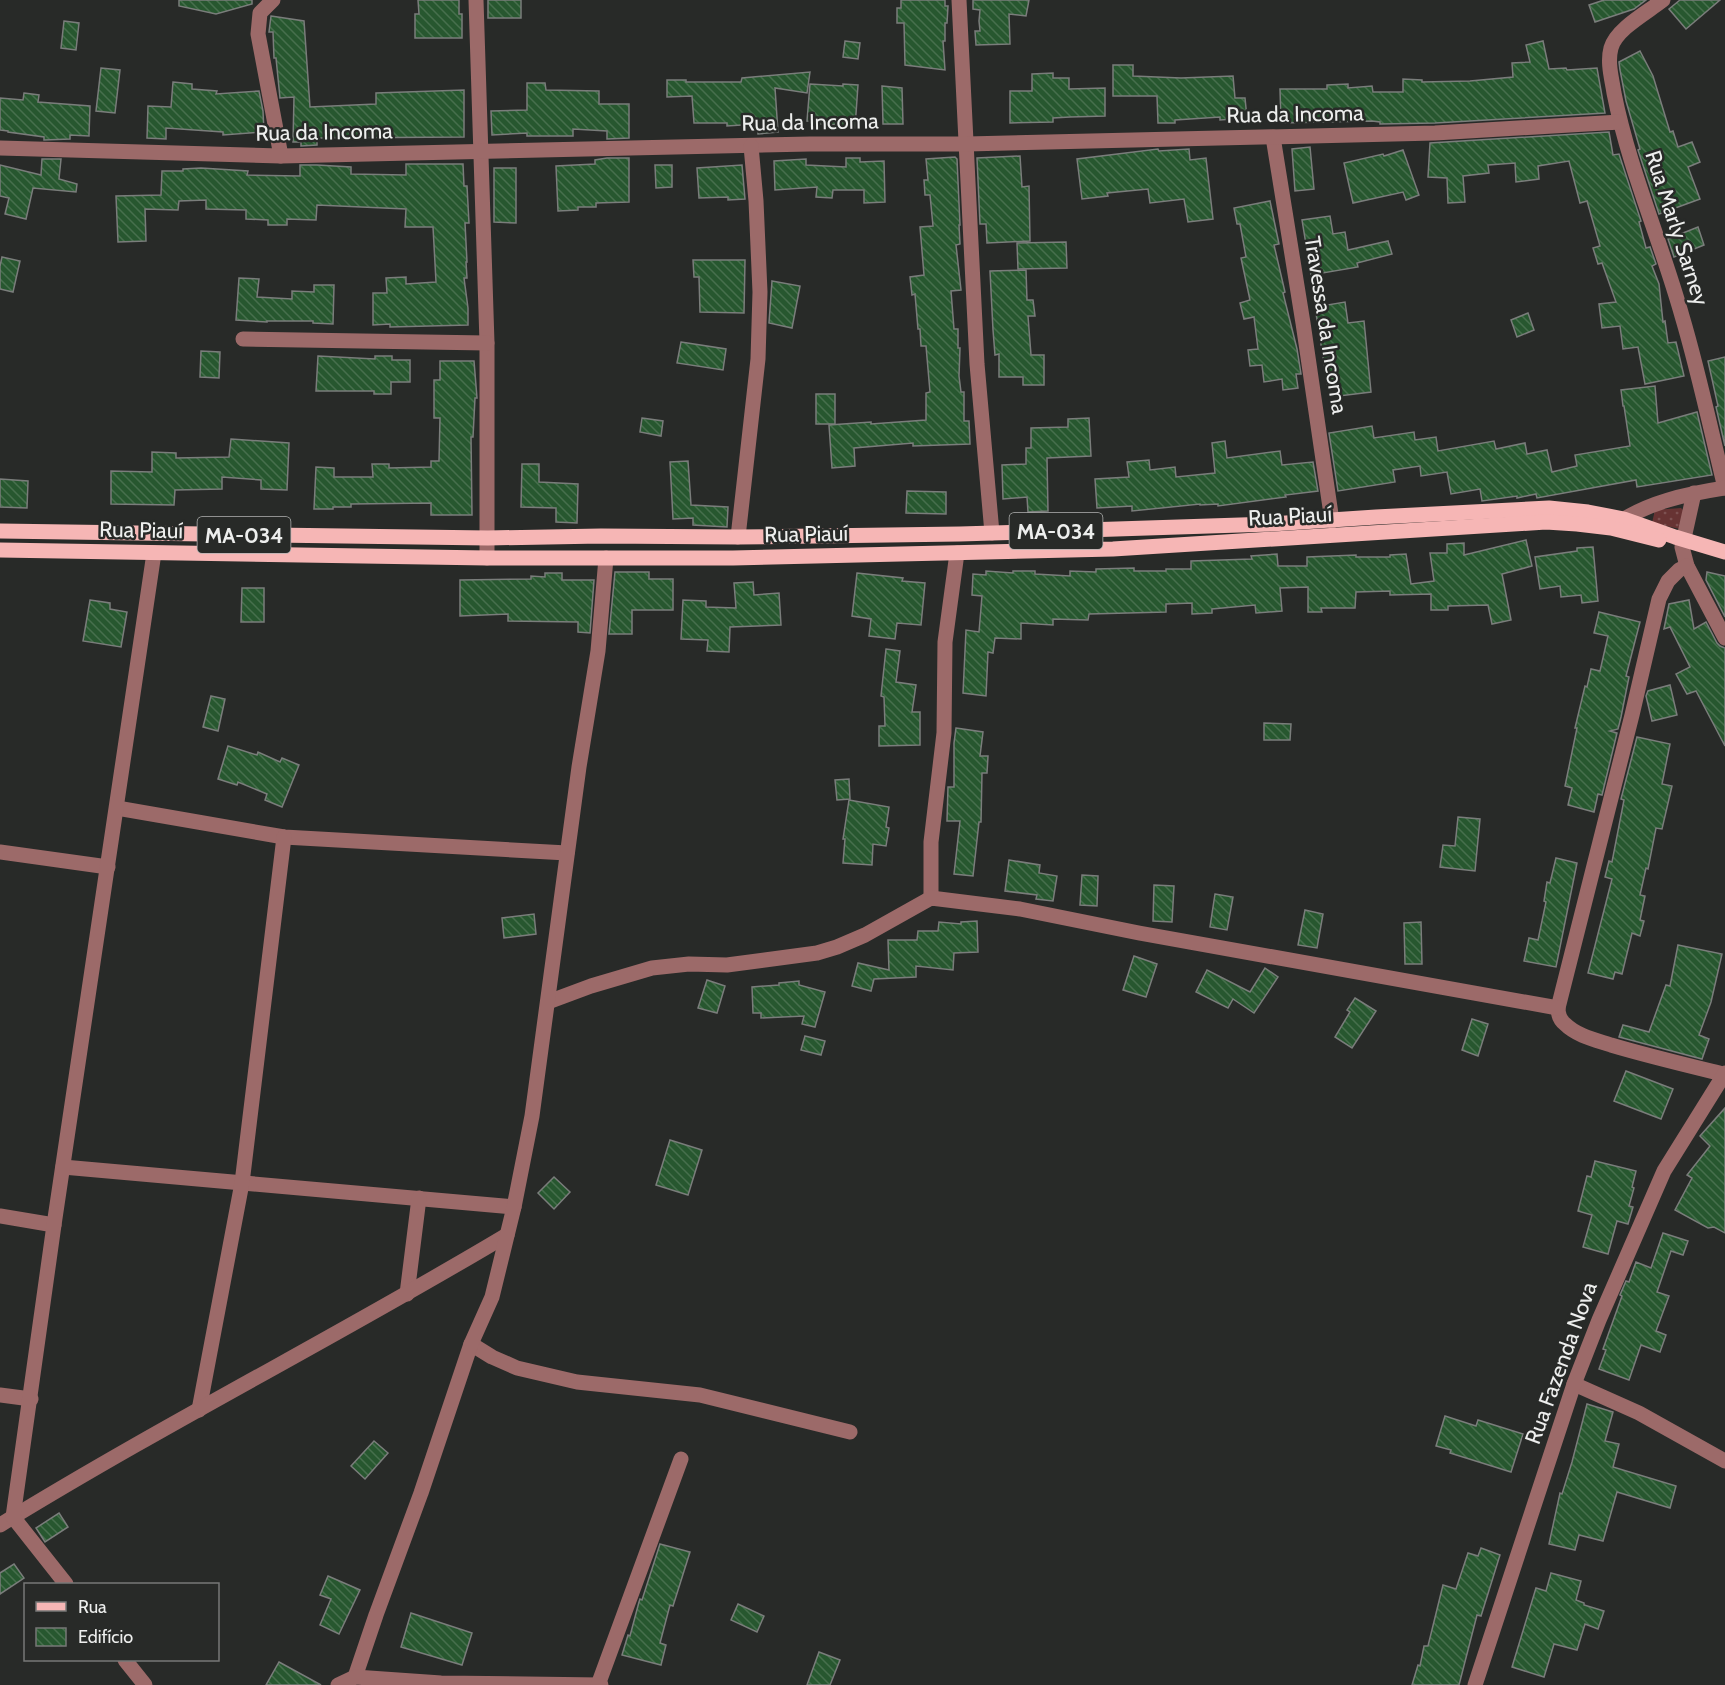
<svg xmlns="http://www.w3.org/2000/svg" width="1725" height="1685" font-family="Cabin,sans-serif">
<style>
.park{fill:url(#park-dots)}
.building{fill:url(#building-back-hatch);stroke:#7a7d7b;stroke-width:1.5}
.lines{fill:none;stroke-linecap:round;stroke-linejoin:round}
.minor{stroke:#9c6a69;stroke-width:15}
.major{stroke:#f6b6b5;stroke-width:15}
.labels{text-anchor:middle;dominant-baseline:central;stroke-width:5;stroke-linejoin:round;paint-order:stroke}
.shield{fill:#282a28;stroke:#b2b3b2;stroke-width:1.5}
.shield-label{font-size:21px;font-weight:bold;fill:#edeeed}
.street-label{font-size:22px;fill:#edeeed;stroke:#282a28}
</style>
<defs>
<pattern id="park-dots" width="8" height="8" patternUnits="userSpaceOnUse" patternTransform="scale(1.5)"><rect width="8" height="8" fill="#673333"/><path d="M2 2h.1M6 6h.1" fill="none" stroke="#7d5151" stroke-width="1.8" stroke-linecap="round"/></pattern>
<pattern id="building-back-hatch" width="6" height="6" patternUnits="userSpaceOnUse" patternTransform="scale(1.5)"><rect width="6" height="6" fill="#27572f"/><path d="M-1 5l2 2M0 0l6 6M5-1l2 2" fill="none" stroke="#476f4d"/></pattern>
</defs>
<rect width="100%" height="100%" fill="#282a28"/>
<!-- park -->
<path class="park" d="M1681,508l3,3 -4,18 -28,-6 3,-13z"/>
<!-- building -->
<g class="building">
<path d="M179,0h73v4l-36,10 -37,-8z"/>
<path d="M418,0h41v14h3v24h-47v-24h4z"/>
<rect x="488" y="0" width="33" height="18"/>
<path d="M901,0h44v6h3l-1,17h-2v18h-2l2,29 -40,-5 -1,-42h-7v-15h4z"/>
<path d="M973,0h56l-3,16 -17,-2 1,30 -34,1 -1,-14h5l-1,-10 1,-11 -7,-1z"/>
<path d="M1604,0h42l-12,9 -39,13 -6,-17z"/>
<path d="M1680,0h40l-34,29 -17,-20z"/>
<path d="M271,16l33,5 6,86 66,-3v-11l88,-3v47l-147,1v7l-16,1v-4h-8l1,-45 -14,1 -4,-40h-2l-1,-26h-4z"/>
<path d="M64,21l15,2 -3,27 -15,-2z"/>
<path d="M845,41l15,2 -2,16 -15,-2z"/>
<path d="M1543,41l6,28 17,-1 1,2 30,-2 8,45 -170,10 -55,1v-2l-8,-1 -91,2 -1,-34h47v-4l21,-1v4l24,-2 1,6h30v-13l19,1v2l48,-1 43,-4 -1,-14 18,-1 -4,-17z"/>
<path d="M1640,51l13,25 17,56 3,-1 5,16 14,-5 8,20 -12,5 12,32 -41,15 -21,-64 2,-1 -14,-48 -6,-31 -1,-8z"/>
<path d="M1113,65h20v11l48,2 52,-2 2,22h10l2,20 -27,2v-3l-45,3v3h-17l-1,-27h-44z"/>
<path d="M101,68l19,2 -5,43 -19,-2z"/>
<path d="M810,72l-3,21 -32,-5 3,44 -20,2 -1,-10 -30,2v-3h-33l-2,-27 -25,1v-17h19v2h55l1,-4z"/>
<path d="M1053,73v5h16v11l36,-1v28l-35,1 -17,1v4l-43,1v-32h22v-17z"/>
<path d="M173,82l19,2v5l25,2 -1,3 43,-3 4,20 1,21 -41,3v-3l-57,-4v11l-19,-1 1,-32 23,1z"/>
<path d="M527,83h18l1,7 53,1v13h30v34l-22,1v-8l-34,-2v7h-46v-3l-35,2 -1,-24 36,-1z"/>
<path d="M810,84l33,2v-2l15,1 -3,43 -15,-1v-2l-20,-1v-2l-13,-1z"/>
<path d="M882,86l20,2 1,36h-20z"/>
<path d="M24,93l15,2 -1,7 52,4 -1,30 -19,-1v4l-26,1v-3l-36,-5v-1l-8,-1v-32l23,2z"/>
<path d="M1609,132l4,23 6,-1 22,67 -2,1 7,26 4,-1 6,17 -4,2 7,18 4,38 2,-1 3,22 8,-1 8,34 -39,8 -7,-37 -15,2 -3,-23 -18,2 -3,-24 17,-2 -14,-39 -4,1 -5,-16 7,-2 -13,-45 -7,2 -11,-42 -31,5 1,13 -23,3 -1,-19 -27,2 1,8 -26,3 2,26 -17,1 -1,-25 -19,-1 2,-34z"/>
<path d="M1310,147l4,42 -19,2 -3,-42z"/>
<path d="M1158,149l1,2 30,-2 1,11 16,-2 7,61 -25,3 -4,-23 -34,4 -2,-14 -41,4 1,3 -26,3 -5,-40z"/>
<path d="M1403,150l16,45 -13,5 -3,-8 -50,11 -9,-40 39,-9 1,2z"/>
<path d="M1020,156l2,31 7,-1 1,55 -43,2 -1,-19h-6l-3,-66z"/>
<path d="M955,157l2,2 3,66h-1l1,19 -4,1 5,45 -10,1 3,38h4v19h2l-1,28 2,16h3v29h5l1,23 -57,2v-3l-59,5 1,18 -23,2 -3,-43 42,-3v2l55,-4v-27l4,-1 -4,-46h-5l-1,-17h-2l-3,-35 -3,1 -2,-18 14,-2 -4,-48 13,-1 -3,-31h-5l-1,-15h4l-2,-21z"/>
<path d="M607,158h22v44l-33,1v4h-18v3l-20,1 -2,-45 39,-2v-4z"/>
<path d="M846,158h14v4l24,-1 1,41 -21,1v-13h-31l-1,8 -16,-1 1,-10 -42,3 -1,-29 32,-2v6l40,2z"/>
<path d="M42,159h19l-2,20 18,5 -1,8 -43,-4 -7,31 -21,-5 4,-16 -9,-2v-31l41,10z"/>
<path d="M406,164h57l1,22h3l2,37h-4l2,39h-1l1,16h-3l4,30v17l-78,2v-3l-17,1v-32h14l-1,-15 20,-1v7l30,-2 -3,-55h-28l1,-18 -89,-4 -1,15 -29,-1v6h-19v-5l-22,-1v-9l-40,-1v-9l-27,1 -1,9 -33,-1 1,32 -28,1 -2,-46 45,-1 1,-24h21v-2l18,-1 47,3 -1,4 53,1v-11h17l34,2v7l55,1z"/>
<path d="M655,165h17v22l-16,1z"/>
<path d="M742,165l3,34 -17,1v-3l-29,1 -2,-30z"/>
<path d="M494,168h22v55l-22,-1z"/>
<path d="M1270,201l9,43 -5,1 11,47 -2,1 14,56 4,25h-5l2,14 -15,2 -1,-11 -18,3 -2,-17 -12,1 -2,-16 10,-1 -4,-32 -10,2 -4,-16 10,-3 -9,-42 5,-1 -6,-33h-3l-3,-16z"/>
<path d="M1330,216l3,18 12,-2 3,18 40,-9 4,13 -35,9 1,4 -47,8 -9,-55z"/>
<path d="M1698,227l6,18 -30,12 -6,-18z"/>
<path d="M1066,242l1,26 -49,1 -1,-26z"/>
<path d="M2,257l18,4 -7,31 -13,-3v-23z"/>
<path d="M693,260h52l-1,53 -44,-1 -1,-35h-5z"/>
<path d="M1026,270l1,30h6l2,16h-7l3,39h13v30h-21v-8h-24v-23l-4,1 -2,-25 -3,-59z"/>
<path d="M239,278l20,1 -2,18 35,2v-8l22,1v-7h20l-1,39 -20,-1v-2h-46v1l-31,-2z"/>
<path d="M772,281l28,5 -8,42 -23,-5z"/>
<path d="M1345,302l3,21 16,-2 7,71 -32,4 -2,-10 -9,2 -13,-81z"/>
<path d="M1528,313l6,17 -17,7 -6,-17z"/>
<path d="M681,342l45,7 -3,21 -46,-7z"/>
<path d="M201,351l19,1 -1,26 -19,-1z"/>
<path d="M318,356l57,3v-3h17v4h18v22h-19v12h-17v-3h-58z"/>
<path d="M1725,357v89l-9,-39 2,-1 -10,-45z"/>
<path d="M440,361h34l3,37h-2l-2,39h-2l1,78h-41v-12l-80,1v3h-18v2h-19l2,-42 18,1v9h39l-1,-13h17v4l42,-1v-6h8l1,-43h-6v-38h6z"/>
<path d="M1655,386l3,37 39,-11 15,63 -75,12 -1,-7 -99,18 -1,-4 -19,4v-2l-35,5 -2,-12 -29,5 -4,-22 -26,4 -1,-10 -27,4 2,12 -57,9 -9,-58 43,-7 2,12 40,-6 1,8 21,-3 2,14 56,-10 2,8 29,-6 2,11 20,-4 5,22 25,-6 -2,-11 55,-9 -6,-40h-1l-2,-16z"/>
<rect x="816" y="394" width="19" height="30"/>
<path d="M642,418l21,3 -2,15 -21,-4z"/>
<path d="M1089,418l2,38 -44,2 1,53 -20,1 -1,-15 -24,2 -1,-34 24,-1v-16h5v-20l37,-1v-8z"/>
<path d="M231,439l58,4 -2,47 -26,-1v-9l-39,-3v12l-47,1 -1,15 -63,-1v-33l41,1v-20l24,1v5l53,-1z"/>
<path d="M1225,441l2,17 53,-7 2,14 31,-3 5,29 -33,4 1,2 -68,9v-2l-18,1v-1l-68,7v-5l-35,2 -2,-29 34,-2 -2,-15 22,-2 1,10 25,-3 1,10 39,-4 -3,-30z"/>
<path d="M688,461l3,44 37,2 -1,20 -34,-2v-7l-20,1 -3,-57z"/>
<path d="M522,464h17v18l39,2 -1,39 -21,-1v-14l-35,-1z"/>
<path d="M0,479l28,2 -1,27 -27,-1z"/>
<path d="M907,491l39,1v22l-40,-1z"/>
<path d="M1526,540l6,26 -30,8 9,46 -19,4 -4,-19 -40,1v4h-17v-16l-41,1v-4l-34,1 -1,16h-34l1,4h-14v-25l-28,1 2,23 -26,2 -1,-8 -43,4v4l-20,1v-11l-26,1v8l-77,2 -1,6 -35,-1v6l-32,-2v16l-26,-1 -2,15 -5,-1 -2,44 -23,-3 3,-63 13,2 3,-36 -10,-1 1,-21 13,1v-4l27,2v-2h22v3l35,2v-5l26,1v-3l38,-1v3h32v-2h25v-8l61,-2 -1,-3 26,-2 1,12h29v-9l49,-2v2h34v-2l16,-1 5,30 23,-3 -4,-28h17v-9l17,-1v12z"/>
<path d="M1593,547l5,54 -16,2 -1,-8 -20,2 -1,-11 -20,3 -5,-32 42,-6v-3z"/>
<path d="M615,572h34v7h24v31h-41v24h-23z"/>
<path d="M1707,572l18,4v41l-19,-37z"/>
<path d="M545,573h17v7h32l-4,53 -12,-1v-10l-70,-1v-7l-48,2v-36l71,-1v-3l14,1z"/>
<path d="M857,573l46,5 -1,3 23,2 -4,42 -24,-2 -2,16 -26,-3 2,-17 -19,-3z"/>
<path d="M753,582l1,13 25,-2 2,32 -51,2 -1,25 -22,-1 1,-11 -27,-1 2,-39 23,1v6l30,1 -2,-25z"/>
<path d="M242,588h22v34h-23z"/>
<path d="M90,600l20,3v6l17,3 -6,35 -38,-6z"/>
<path d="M1689,600l5,29 12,-7 11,21 3,3 5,2v98l-29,-55 -9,3 -11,-20 14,-7 -20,-40 -6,2 5,-25z"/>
<path d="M1599,612l41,10 -14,54 3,1 -8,40 -3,12 -8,2 7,2 -15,62 -4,-1 -4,18 -26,-7 4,-17 -7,-2 12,-58h-2l10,-42 2,1 4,-18 9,2 8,-35 -14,-3z"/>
<path d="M886,649l14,2 -4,31 20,3 -4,27h8v33l-41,1v-20h6l-1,-29 -3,-1z"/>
<path d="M1670,685l7,30 -25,6 -6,-25 2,-5z"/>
<path d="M211,696l14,3 -7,32 -15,-4z"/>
<path d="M1264,723l27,1 -1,16h-26z"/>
<path d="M956,728l27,4 -3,24h8l-1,17h-5l-1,49h-2l-6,54 -19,-2 6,-53h-13l1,-34h6v-44z"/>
<path d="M1637,737l33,7 -8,40 10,2 -10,43 -6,-1 -8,41 -2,-1 -6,27 5,1 -5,24 4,1 -4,15 -8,-3 -10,41 -7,-2 -2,7 -25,-6 24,-94 -7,-2 4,-16 3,1 12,-62 -3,-1z"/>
<path d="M228,746l29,9 1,-3 22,10 2,-4 17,7 -17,42 -17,-7 2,-6 -29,-12 -1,3 -19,-6z"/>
<path d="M849,779l1,20 -13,1 -2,-20z"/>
<path d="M849,800l40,7 -3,20 3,1 -3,18 -13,-2 -1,21 -29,-2 2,-24h-2z"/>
<path d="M1458,817l22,2 -5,52 -35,-4 3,-22 12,1z"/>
<path d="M1556,858l21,5 -21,104 -32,-6 5,-23 9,2 8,-38 -2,-1 3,-19 3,1z"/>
<path d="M1009,860l31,5 -1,8 18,3 -4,25 -17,-2 1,-4 -32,-4z"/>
<path d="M1082,875l16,1 -1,30 -17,-1z"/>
<path d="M1154,885l20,1 -2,36 -19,-1z"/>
<path d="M1215,894l18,3 -6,33 -17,-3z"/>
<path d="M1305,910l18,4 -6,34 -19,-3z"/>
<path d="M534,914l2,20 -32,4 -2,-20z"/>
<path d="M977,921l1,31 -24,1 -1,17 -37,-4v11l-42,2 -3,12 -19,-5 6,-23 31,7 -1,-30h29l1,-9h20l1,-9 22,2v-2z"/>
<path d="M1421,922l1,42h-17l-1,-41z"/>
<path d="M1678,945l44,9 -11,48 -12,33 10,4 -7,20 -83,-22 4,-12 26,7 17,-47 4,1z"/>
<path d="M1134,956l23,8 -11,33 -23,-7z"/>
<path d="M1265,968l13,9 -24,36 -21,-14 -5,9 -32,-16 11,-22 43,22z"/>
<path d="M707,980l18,6 -8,27 -19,-5z"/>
<path d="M799,981v4l26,7 -10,35 -13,-3 2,-8 -43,2v-5h-8l-1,-26 27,-2v-2z"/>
<path d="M1355,998l21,13 -24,37 -17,-11 15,-25 -3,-2z"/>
<path d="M1472,1019l16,5 -10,32 -16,-6z"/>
<path d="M805,1036l20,5 -4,14 -20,-5z"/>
<path d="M1626,1071l47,18 -12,30 -47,-18z"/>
<path d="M1725,1108v125l-11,-6 -6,1 -33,-18 17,-32 -5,-3 23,-29 -10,-10z"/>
<path d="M670,1140l32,10 -14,45 -32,-10z"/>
<path d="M1595,1161l41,10 -4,16 2,1 -5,18 4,1 -5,17 -11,-3 -9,33 -25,-7 9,-32 -14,-4 9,-35 4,1z"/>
<path d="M554,1177l16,15 -16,17 -16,-16z"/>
<path d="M1663,1233l25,8 -5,14 -12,-4 -14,41 12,4 -13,35 10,4 -6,17 -19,-7 -12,35 -30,-11 7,-19 -3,-1 19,-53 -2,-1 6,-14 3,1 7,-20 15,6z"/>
<path d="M1587,1404l26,8 -8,29 14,3 -6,23 63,19 -6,22 -53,-16 -14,49 -24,-6 -4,15 -26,-6 11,-51 2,1 10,-32z"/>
<path d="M1445,1416l31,10 2,-6 45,14 -12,38 -61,-19 1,-3 -15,-4z"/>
<path d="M374,1441l14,12 -23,26 -14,-13z"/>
<path d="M59,1513l9,14 -23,15 -9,-14z"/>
<path d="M660,1544l30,8 -17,54 -3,-1 -10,38 6,2 -5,20 -39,-10 6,-20 2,1 9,-34 1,-3 2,1z"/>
<path d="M1481,1548l19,7 -19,61 -4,-1 -18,70h-47l6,-20 2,1 4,-20h4l15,-61 13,4 12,-36 10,3z"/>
<path d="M14,1564l10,14 -24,16v-21z"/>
<path d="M1551,1573l30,8 -5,19 8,3v2l20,6 -6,18 -13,-5 -8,26 -23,-6 -10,33 -32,-10 24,-79 10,3z"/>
<path d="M328,1576l32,14 -21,44 -19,-9 11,-26 -11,-4z"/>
<path d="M738,1604l26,12 -7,16 -26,-12z"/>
<path d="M411,1613l61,20 -10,32 -61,-18z"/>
<path d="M819,1652l21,8 -10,25h-23z"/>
<path d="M279,1662l42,23h-55z"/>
</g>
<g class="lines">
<!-- minor -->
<g class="minor">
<path d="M273,0l-13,13 -2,21 23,122"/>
<path d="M476,0l11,343v215"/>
<path d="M959,0l18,364 15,169"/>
<path d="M1663,0c-15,12 -47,29 -52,48 -4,15 1,31 3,45 15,76 47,148 68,223 17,57 29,115 43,172"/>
<path d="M1273,137l30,186 29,198"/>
<path d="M0,148l281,8 529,-12h157l468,-11 185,-11"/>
<path d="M243,339l244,4"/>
<path d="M1694,493l-12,54 5,19 38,72"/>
<path d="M1615,525c32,-23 72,-31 110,-37"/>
<path d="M738,537l20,-178 2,-67 -4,-91 -5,-55"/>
<path d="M1687,566l-8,4 -11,11 -9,18 -27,116 -74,293c0,6 2,12 7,16 12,12 31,16 46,21 37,11 75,20 112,29"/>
<path d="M117,808l167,29 283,16"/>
<path d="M0,852l108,15"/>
<path d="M931,898v-56l13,-109 1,-91 12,-89"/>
<path d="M548,1002l43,-16 61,-18 37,-4 38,1 90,-12 20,-6 28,-12 66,-37 89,11 119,24 419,75"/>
<path d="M63,1167l451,40"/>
<path d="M0,1216l54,9"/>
<path d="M407,1294l12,-96"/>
<path d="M471,1344l21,13 25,11 60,14 123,13 150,37"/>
<path d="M1574,1384l65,29 86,48"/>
<path d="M0,1395l31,4"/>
<path d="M199,1410l43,-227 42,-346"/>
<path d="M0,1525c166,-102 340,-190 507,-290"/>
<path d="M66,1584l-53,-67 41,-292 100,-672"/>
<path d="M125,1660l20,25"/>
<path d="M355,1677l21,-62 45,-122 50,-149 21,-47 22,-90 18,-91 47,-349 19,-116 8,-93"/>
<path d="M338,1685l17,-8 86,6 160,2"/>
<path d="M598,1685l83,-226"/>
<path d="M1475,1685l99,-301 25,-64 65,-149 61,-98"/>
</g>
<!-- major -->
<g class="major">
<path d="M0,531l488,7 113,-2 137,1 222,-3 311,-10 105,-7 173,-9 39,4 36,7 51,18 50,15"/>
<path d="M0,550l487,8h246l380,-9 433,-27 31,2 34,4 48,12"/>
</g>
</g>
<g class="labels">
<!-- shield labels -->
<g class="shield">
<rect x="1009.5" y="513" width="93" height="36" rx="4.5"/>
<rect x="197.5" y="517" width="93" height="36" rx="4.5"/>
</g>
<g class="shield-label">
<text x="1056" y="531">MA-034</text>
<text x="244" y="535">MA-034</text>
</g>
<!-- street labels -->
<g class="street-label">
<text transform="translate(1295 114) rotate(-1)">Rua da Incoma</text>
<text transform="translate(810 122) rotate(-1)">Rua da Incoma</text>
<text transform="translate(324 132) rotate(-1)">Rua da Incoma</text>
<text transform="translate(1677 228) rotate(72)">Rua Marly Sarney</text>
<text transform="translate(1326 325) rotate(81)">Travessa da Incoma</text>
<text transform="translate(1290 516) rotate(-3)">Rua Piauí</text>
<text transform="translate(141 530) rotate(1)">Rua Piauí</text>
<text transform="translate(806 534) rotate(-1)">Rua Piauí</text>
<text transform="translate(1561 1363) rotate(-70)">Rua Fazenda Nova</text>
</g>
</g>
<!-- legend -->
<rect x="24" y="1583" width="195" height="78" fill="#282a28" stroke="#777877" stroke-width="1.5"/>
<rect x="36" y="1602" width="30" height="9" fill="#f6b6b5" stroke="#777877" stroke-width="1.5"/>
<text x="78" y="1613" font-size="18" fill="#edeeed">Rua</text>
<rect x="36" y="1628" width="30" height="18" fill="url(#building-back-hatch)" stroke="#777877" stroke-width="1.5"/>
<text x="78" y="1643" font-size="18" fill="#edeeed">Edifício</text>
</svg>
